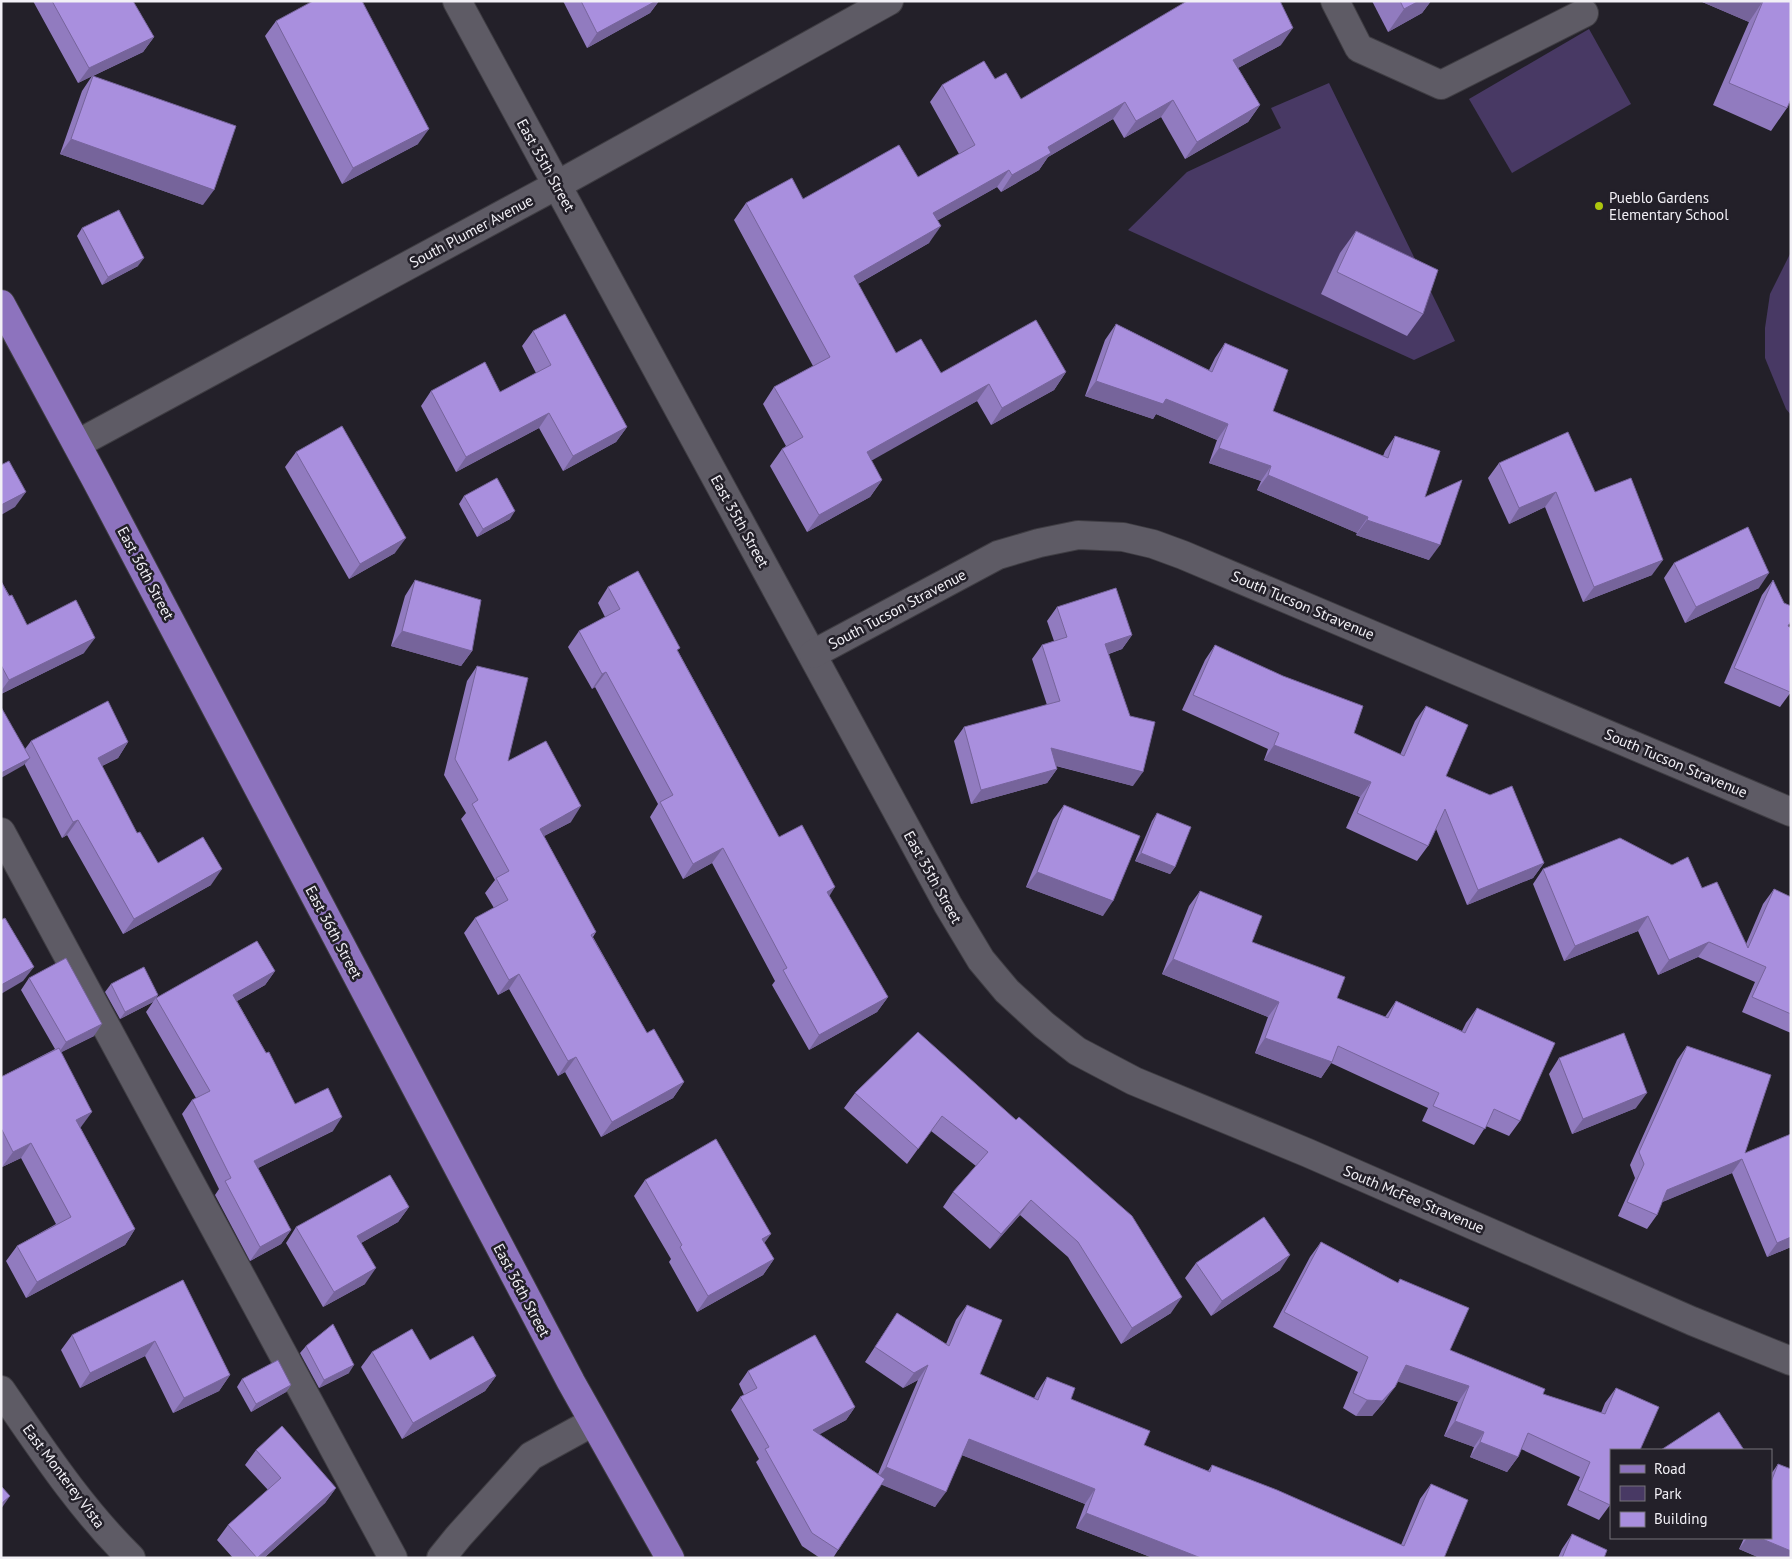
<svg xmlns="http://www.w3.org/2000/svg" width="1792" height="1559" font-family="'PT Sans',sans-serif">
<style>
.green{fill:#483964}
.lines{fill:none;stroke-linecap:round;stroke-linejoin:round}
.minor-casing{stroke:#3f3d43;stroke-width:30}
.major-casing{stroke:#3f3d43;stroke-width:30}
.minor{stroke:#5e5b65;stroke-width:28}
.major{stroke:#8d73be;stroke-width:28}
.wall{fill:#917bbf}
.shaded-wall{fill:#76649b}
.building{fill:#a98fde;stroke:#76649b}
.poi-dot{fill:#adc60d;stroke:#232029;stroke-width:2}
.labels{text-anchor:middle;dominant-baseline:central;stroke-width:5;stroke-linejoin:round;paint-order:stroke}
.street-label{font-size:15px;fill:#f2f0f6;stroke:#232029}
.poi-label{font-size:15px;fill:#f2f0f6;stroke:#232029;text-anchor:start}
</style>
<rect width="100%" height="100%" fill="#232029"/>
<!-- green -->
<g class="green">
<path d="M1589,29l42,75 -119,69 -43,-74z"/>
<path d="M1329,83l126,258 -41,19 -286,-130 59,-58 94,-44 -10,-20z"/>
<path d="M1791,252v163l-5,-6 -21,-51v-30l5,-34z"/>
</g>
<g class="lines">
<!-- minor casing -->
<g class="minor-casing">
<g id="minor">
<path d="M457,1l491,904 33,55 26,31 37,34 33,26 57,30 174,72 384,168 99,40"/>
<path d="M1335,1l24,47 82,37 143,-72"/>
<path d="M77,444l480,-259 332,-184"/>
<path d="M813,654l185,-99 41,-12 39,-8 45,2 30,7 30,11 608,257"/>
<path d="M1,832l392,726"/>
<path d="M1,1390c40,58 79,118 130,168"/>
<path d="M441,1558l17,-21 73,-81 62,-34"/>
</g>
</g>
<!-- major casing -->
<g class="major-casing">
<path id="major" d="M1,304l95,176 475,902 99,176"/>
</g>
<!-- minor -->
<use href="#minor" class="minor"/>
<!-- major -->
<use href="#major" class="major"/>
</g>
<!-- wall -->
<g class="wall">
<path d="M33,1h100l21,36 -11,15 -50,24 110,129 -143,-51 22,-63 10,-15 -14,7z"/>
<path d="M563,1h96l-9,12 -63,35z"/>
<path d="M1372,1h59l-9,12 -34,19z"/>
<path d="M1700,1h91l-4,107 -16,23 -58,-26 36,-83z"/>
<path d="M276,21l142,123 -76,40 -77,-148z"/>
<path d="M1281,45l-43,23 22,37 -12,17 -63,37 -24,-42 -37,21 -11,-19 -65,38 -9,13 -38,22 -4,-5 -59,33 -9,23 -71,41 38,69 45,20 125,-1 -12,18 -63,35 -14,-24 -106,59 11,20 -12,17 -63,35 -37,-66 12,-17 4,-3 -23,-42 11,-17 39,-21 -79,-146 12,-17 57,-4 115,-22 41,-23 -29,-52 12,-17 53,-6 26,20z"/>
<path d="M82,228l56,38 -36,19 -25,-49z"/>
<path d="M1356,231l67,83 -16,22 -86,-42 19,-41z"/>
<path d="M1116,324l93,46 6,-12 10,-15 48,68 110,45 2,-5 10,-15 30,61 4,63 -73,-25 1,-2 -100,-43 4,-9 -52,-18 8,-23 -61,-26 -3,5 -68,-23 20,-56z"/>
<path d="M533,331l94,96 -11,15 -53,29 -24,-43 -83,44 -35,-66 10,-15 69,1 36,-19 -14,-27z"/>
<path d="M296,452l99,101 -46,26 -64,-112z"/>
<path d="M1499,463l96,29 57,83 -69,27 -38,-95 -36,17 -21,-46z"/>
<path d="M464,496l46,23 -33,18 -18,-33z"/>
<path d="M1674,563l85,25 -74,35 -21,-45z"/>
<path d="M415,580l57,71 -11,15 -70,-20 14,-50z"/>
<path d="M1773,580l15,46 3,66 -11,15 -56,-24 38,-88z"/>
<path d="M1,581l26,44 57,28 -83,41z"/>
<path d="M608,587l70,64 101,186 50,59 59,101 -11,15 -68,38 -37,-65 3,-4 -63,-118 -29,16 -33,-62 8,-13 -63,-117 -3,2 -24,-42 11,-16 26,-14 -7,-14z"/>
<path d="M1057,607l75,28 -10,14 -13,5 24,132 -77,-20 1,3 -10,14 -76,21 -17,-63 10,-14 83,-22 -15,-46 10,-14 12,-4 -7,-20z"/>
<path d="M1215,645l139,88 46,22 15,-34 11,-15 20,70 98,87 -11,15 -66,27 -31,-76 -8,17 -11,15 -71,-33 14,-31 -96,-37 4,-11 -86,-39 23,-50z"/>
<path d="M477,666l31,95 63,61 -27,14 52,96 -3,5 54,96 37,49 -11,16 -72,39 -36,-65 -7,4 -49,-87 -11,6 -34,-62 11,-15 19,-10 -9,-15 10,-13 -34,-61 5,-6 -22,-38 23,-94z"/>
<path d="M31,741l97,1 -10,16 -16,8 35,67 21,30 53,22 -88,49 -56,-99 -5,3 -37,-73v-16z"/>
<path d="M1064,805l39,111 -77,-29 27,-67z"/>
<path d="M1157,813l18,54 -5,7 -35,-13 17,-40z"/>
<path d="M1543,869l159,19 44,56 17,-40 11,-15 17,8v136l-49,-21 13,-30 -57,-25 -40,18 -20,-44 -74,30 -31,-77z"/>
<path d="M1200,891l52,51 85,56 48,19 11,-16 66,30 4,-8 11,-15 43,113 -11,15 -23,-10 -12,19 -52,-24 6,-13 -97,-45 -10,15 -66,-25 13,-36 -106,-43 27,-68z"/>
<path d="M275,971l-10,14 -28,16 58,103 38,27 -75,37 33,62 -10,14 -31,17 -35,-66 4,-6 -37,-75 10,-14 4,-2 -50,-86 7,-10 -33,17 -15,-27 6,-8 47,11 -2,3z"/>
<path d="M29,978l65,58 -33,16 20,75h-1l55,102 -10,16 -99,53 -20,-37 11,-15 39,-22 -35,-66 -19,9 -1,-2v-88l54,-28 -34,-59z"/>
<path d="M918,1032l253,281 -50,31 -53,-87 -48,-42 -30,34 -47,-42 10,-15 23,-26 -45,-35 -24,33 -63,-56 11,-15z"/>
<path d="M1687,1046l58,107 46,94 -24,10 -35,-84 -70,29 -5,13 -10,14 -29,-13 17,-38 -5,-13 47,-105z"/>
<path d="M1559,1058l77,50 -64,26 -23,-60z"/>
<path d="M645,1180l119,63 10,16 -11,16 -66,37 -28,-50 2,-3 -37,-63z"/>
<path d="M409,1207l-11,15 -37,21 4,41 -42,23 -37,-64 10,-16z"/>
<path d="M1321,1242l77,41 2,-4 50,71 93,44 58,19 4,-10 11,-15 -5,62 -1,55 -11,15 -32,-15 13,-28 -59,-28 -3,8 -11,15 -37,-15 4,-10 -30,-11 14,-34 -60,-21 -14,21 -12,14h-16l-13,-8 15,-36 -85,-45 37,-70z"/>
<path d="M1196,1263l84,7 -69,46 -26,-38z"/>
<path d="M183,1280l47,95 -11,16 -46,22 -28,-57 -65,32 -19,-38 11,-15z"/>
<path d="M967,1305l13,69 54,24 3,-6 10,-15 24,22 73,46 64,26 4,-6 189,80 19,-46 11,-15 13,74h-291l-77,-30 9,-24 -123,-49 -27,52 -54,-23 -48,74h-13l-18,-12 -46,-84 3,-3 -28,-49 9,-13 4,-2 -5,-11 9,-13 107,36 -9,13 -27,14 59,40 40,-94 -15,8 -38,-26 32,-49 49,31 10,-24z"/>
<path d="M306,1346l43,27 -30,15 -19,-35z"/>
<path d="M372,1352l58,8 66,16 -11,15 -83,48 -41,-72z"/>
<path d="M242,1379l49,6 -5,7 -35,20 -14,-25z"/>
<path d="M256,1450l80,38 -11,15 -61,55h-31l-16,-18 11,-15 40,-35 -23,-25z"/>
<path d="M1778,1464l13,94h-31l-21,-9 5,-11h27v-64z"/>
<path d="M1572,1534l32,24h-46l4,-9z"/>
</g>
<!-- shaded-wall -->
<g class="shaded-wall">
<path d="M656,1h3l-9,12 -63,35 10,-15z"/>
<path d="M1419,1h12l-9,12 -34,19 16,-23z"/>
<path d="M1700,1h63l-14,21z"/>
<path d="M1293,28l-12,17 -60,32 12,-17z"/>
<path d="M154,37l-11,15 -65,31 11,-15z"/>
<path d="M1173,100l-12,17 -37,21 12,-17z"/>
<path d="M1125,102l-12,17 -65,38 -9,13 -38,22 11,-17 36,-28z"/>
<path d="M1260,105l-12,17 -63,37 12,-17z"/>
<path d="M429,129l-11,15 -76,40 11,-16z"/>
<path d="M71,139l143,51 -11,15 -143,-51z"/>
<path d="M1009,170l-12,17 -76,43 12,-17z"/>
<path d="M941,226l-12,17 -87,50 12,-17z"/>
<path d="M144,258l-6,8 -36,19 6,-8z"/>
<path d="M1066,372l-12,18 -63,35 11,-17z"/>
<path d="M1096,381l70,18 62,25 -11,16 -61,-26 -3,5 -68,-23z"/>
<path d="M989,384l-12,17 -122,69 12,-18z"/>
<path d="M549,413l-10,15 -83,44 10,-15z"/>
<path d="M627,427l-11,15 -53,29 10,-15z"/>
<path d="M1219,448l52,18 -10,15 -52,-18z"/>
<path d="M1268,475l100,42 -11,16 -100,-43z"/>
<path d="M882,480l-12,17 -63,35 12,-17z"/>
<path d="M26,492l-11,15 -14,8v-10z"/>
<path d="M1556,492l-11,15 -36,17 10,-16z"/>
<path d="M515,511l-5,8 -33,18 6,-8z"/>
<path d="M1367,520l73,25 -11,15 -73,-25z"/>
<path d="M406,538l-11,15 -46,26 11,-15z"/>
<path d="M1663,560l-11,15 -69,27 11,-15z"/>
<path d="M1769,573l-10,15 -74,35 11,-16z"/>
<path d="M402,631l70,20 -11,15 -70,-20z"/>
<path d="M1132,635l-10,14 -26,9 9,-14z"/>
<path d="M95,638l-11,15 -83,41v-3l8,-11z"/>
<path d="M606,672l-11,15 -3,2 10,-15z"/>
<path d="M128,742l-10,16 -30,15 10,-15z"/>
<path d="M1274,745l97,37 -11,15 -96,-37z"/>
<path d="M1051,748l92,24 -10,14 -91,-24z"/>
<path d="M30,758l-6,7 -23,13v-5z"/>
<path d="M1057,769l-10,14 -76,21 10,-14z"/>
<path d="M581,806l-10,16 -42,22 11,-15z"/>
<path d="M78,820l-11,15 -5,3 11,-16z"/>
<path d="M723,848l-11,15 -29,16 10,-15z"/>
<path d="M1141,853l34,14 -5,7 -35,-13z"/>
<path d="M1544,863l-11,15 -66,27 11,-15z"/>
<path d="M222,869l-11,16 -88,49 11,-15z"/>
<path d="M1037,872l76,29 -10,15 -77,-29z"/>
<path d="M835,887l-10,16 2,-11z"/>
<path d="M1648,916l-10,15 -74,30 11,-15z"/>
<path d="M1709,942l-11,15 -40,18 11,-15z"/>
<path d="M1173,959l106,43 -11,15 -106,-43z"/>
<path d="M34,967l-11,14 -22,13v-9z"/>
<path d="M275,971l-10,14 -42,24 10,-14z"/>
<path d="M519,974l-10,15 -11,6 11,-15z"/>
<path d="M158,995l-5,7 -33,17 5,-7z"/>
<path d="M888,997l-11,15 -68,38 10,-15z"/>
<path d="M102,1024l-8,12 -36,18 8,-12z"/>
<path d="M1265,1038l67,24 -11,16 -66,-25z"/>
<path d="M576,1057l-11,15 -7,4 10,-15z"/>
<path d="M684,1082l-11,16 -72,39 11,-15z"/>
<path d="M1647,1093l-11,15 -64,26 11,-15z"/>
<path d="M92,1112l-11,15 -16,8 11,-15z"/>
<path d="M342,1117l-9,14 -89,44 10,-14z"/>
<path d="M31,1143l-10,15 -19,9 11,-15z"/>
<path d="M1742,1159l-10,14 -74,31 9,-14z"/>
<path d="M1031,1200l-11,15 -30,34 11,-15z"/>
<path d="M409,1207l-11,15 -51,29 10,-15z"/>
<path d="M135,1229l-10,16 -99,53 11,-16z"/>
<path d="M291,1230l-10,14 -31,17 10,-14z"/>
<path d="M771,1234l-11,15 2,-10z"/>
<path d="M1791,1237v10l-24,10 10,-14z"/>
<path d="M1290,1255l-10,15 -69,46 11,-15z"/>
<path d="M774,1259l-11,16 -66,37 11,-16z"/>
<path d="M376,1268l-11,16 -42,23 11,-15z"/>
<path d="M1182,1297l-11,16 -50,31 11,-16z"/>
<path d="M155,1341l-10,15 -65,32 10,-15z"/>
<path d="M354,1365l-5,8 -30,15 5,-8z"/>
<path d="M928,1365l-10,15 -15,8 11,-15z"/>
<path d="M1406,1365l63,21 -11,16 -62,-21z"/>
<path d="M230,1375l-11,16 -46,22 11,-15z"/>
<path d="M496,1376l-11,15 -83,48 11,-16z"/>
<path d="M291,1385l-5,7 -35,20 5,-8z"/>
<path d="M1395,1387l-11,15 -12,14h-16l11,-16z"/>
<path d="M855,1407l-9,13 -42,23 9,-13z"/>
<path d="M1455,1421l29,11 -10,15 -30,-11z"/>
<path d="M969,1439l126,50 -10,15 -126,-50z"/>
<path d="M1480,1442l38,15 -11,15 -37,-15z"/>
<path d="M886,1467l60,25 -11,15 -60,-25z"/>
<path d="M336,1488l-11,15 -61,55h-7z"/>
<path d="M10,1496l-9,13v-5z"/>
<path d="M1086,1513l115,45h-48l-77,-30z"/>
<path d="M1747,1538h13l31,13v7h-31l-21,-9z"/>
</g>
<!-- building -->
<g class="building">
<path d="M52,1h81l21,36 -65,31z"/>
<path d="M313,1h49l67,128 -76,39 -77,-147z"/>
<path d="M581,1h75l-59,32z"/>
<path d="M1187,1h93l13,27 -60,32 27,45 -63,37 -24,-42 -37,21 -11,-19 -77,45 3,6 -39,22 -3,-5 -76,43 8,13 -87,50 42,77 25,-14 20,34 95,-53 30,52 -64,36 -13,-24 -122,68 15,28 -63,35 -37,-66 21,-12 -29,-50 56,-30 -84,-154 46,-25 11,21 96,-54 19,32 57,-32 -33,-60 42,-24 11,18 11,-6 15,26z"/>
<path d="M1400,1h19l-15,8z"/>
<path d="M1763,1h28v98l-4,9 -58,-25z"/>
<path d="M93,76l143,50 -22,64 -143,-51z"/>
<path d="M119,210l25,48 -36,19 -26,-49z"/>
<path d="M1356,231l82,39 -15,44 -86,-42z"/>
<path d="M565,314l62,113 -54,29 -24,-43 -83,44 -35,-66 54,-29 15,30 51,-27 -18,-34z"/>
<path d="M1116,324l96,48 13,-29 63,27 -15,41 115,47 7,-22 45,15 -15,46 37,-17 -22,65 -73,-25 1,-3 -100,-42 3,-9 -52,-18 9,-24 -62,-25 -3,5 -67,-23z"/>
<path d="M342,426l64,112 -46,26 -64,-112z"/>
<path d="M1568,432l27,60 36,-14 32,82 -69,27 -38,-95 -37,16 -20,-45z"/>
<path d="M9,461l17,31 -25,13v-40z"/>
<path d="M497,478l18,33 -32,18 -19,-33z"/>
<path d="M1748,527l21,46 -73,34 -22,-44z"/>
<path d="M638,571l42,77 -3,2 102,187 23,-12 33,62 -8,5 61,105 -69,38 -36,-65 4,-2 -64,-120 -30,16 -33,-62 13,-7 -67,-123 -4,2 -23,-43 41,-22 -12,-22z"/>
<path d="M415,580l66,20 -9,51 -70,-20z"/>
<path d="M1773,580l11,23 7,3v15l-3,5 3,2 -1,64 -56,-24z"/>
<path d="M1,581l8,15 3,-1 15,30 49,-25 19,38 -86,42 -8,-15z"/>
<path d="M1116,588l16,47 -27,9 25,72 25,6 -12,50 -92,-24 6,21 -76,21 -17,-63 96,-26 -18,-56 25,-8 -10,-30z"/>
<path d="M1215,645l68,31 80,30 -9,27 50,23 22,-50 42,19 -22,51 44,19 22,-9 32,77 -66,27 -33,-81 -17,37 -71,-33 14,-31 -97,-37 5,-12 -86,-38z"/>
<path d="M477,666l51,12 -20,83 38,-20 35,65 -41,23 56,103 -5,3 56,98 7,-4 30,53 -72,40 -36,-65 -8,4 -49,-87 -10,6 -34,-62 33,-18 -12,-22 13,-7 -37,-67 6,-4 -23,-41z"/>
<path d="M108,701l20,41 -30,16 39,75 3,-1 18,31 45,-26 19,32 -88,50 -56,-99 -5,2 -42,-81z"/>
<path d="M1,707l29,51 -29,15z"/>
<path d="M1064,805l76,31 -27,65 -76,-29z"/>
<path d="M1157,813l34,14 -16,40 -34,-14z"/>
<path d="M1620,838l52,27 16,-8 14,31 15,-6 31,66 26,-59 17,8v117l-39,-17 14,-30 -57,-25 -40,18 -21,-44 -73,30 -32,-77z"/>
<path d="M1200,891l62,25 -10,26 93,35 -8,21 51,20 8,-17 69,32 12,-25 78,35 -35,78 -26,-12 -9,20 -52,-23 6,-13 -101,-47 -6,16 -67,-24 14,-36 -106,-43z"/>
<path d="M5,918l29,49 -33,18v-65z"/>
<path d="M257,941l18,30 -42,24 33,58 3,-1 26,52 33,-16 14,29 -88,44 37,69 -31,17 -35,-66 6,-3 -39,-78 18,-9 -54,-93z"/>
<path d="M66,958l36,66 -36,18 -37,-64z"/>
<path d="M144,967l14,28 -33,17 -14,-28z"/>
<path d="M918,1032l98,88 3,-3 113,99 50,81 -50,31 -54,-86 -47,-42 -30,34 -48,-42 35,-40 -46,-36 -24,33 -63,-56z"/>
<path d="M1624,1033l23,60 -64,26 -24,-61z"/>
<path d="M1687,1046l84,29 -26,78 46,-19v103l-14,6 -35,-84 -75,31 -10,25 -30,-13 17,-38 -5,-12z"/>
<path d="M59,1048l33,64 -16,8 59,109 -98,53 -20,-36 54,-29 -40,-74 -18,9 -12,-24v-51z"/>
<path d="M716,1139l55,95 -9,5 12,20 -66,37 -28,-49 2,-2 -37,-65z"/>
<path d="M390,1175l19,32 -52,29 19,32 -42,24 -38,-65z"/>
<path d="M1264,1217l26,38 -68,46 -26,-38z"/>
<path d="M1321,1242l77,41 2,-4 69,29 -19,42 95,39 -2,5 62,20 11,-26 43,19 -19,43h-29v52l-1,3 -32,-15 12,-28 -62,-29 -10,24 -38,-15 4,-10 -29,-11 14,-35 -63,-21 -11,22 -13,14 -15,-1 -14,-7 15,-36 -84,-45z"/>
<path d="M183,1280l47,95 -46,23 -29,-57 -65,32 -18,-38z"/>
<path d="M967,1305l35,15 -22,54 58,26 9,-23 28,11 -4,11 79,32 -6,14 66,27 2,-7 65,25 127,56 27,-62 37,16 -24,58h-243l-115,-45 9,-24 -126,-50 -23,53 -60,-25 42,-102 -14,8 -39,-26 22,-34 52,33z"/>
<path d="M333,1324l21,41 -30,15 -18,-34z"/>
<path d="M412,1329l18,31 43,-24 23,40 -83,47 -41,-71z"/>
<path d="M815,1335l40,72 -42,23 72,49 -47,71 -26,-17 -47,-84 4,-2 -29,-50 17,-9 -9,-17z"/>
<path d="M278,1360l13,25 -35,19 -14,-25z"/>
<path d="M1719,1412l25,38h-83z"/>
<path d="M282,1426l54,62 -79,70 -29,-33 53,-47 -25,-28z"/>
<path d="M1778,1464l13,5v82l-31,-13h11v-56z"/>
<path d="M1,1486l9,10 -9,8z"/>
<path d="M1572,1534l35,16 -3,8h-42z"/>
</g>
<!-- markers -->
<circle class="poi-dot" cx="1599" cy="206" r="5"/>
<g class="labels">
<!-- street labels -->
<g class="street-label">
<text transform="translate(546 165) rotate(61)">East 35th Street</text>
<text transform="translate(471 231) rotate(-28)">South Plumer Avenue</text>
<text transform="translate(740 521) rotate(61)">East 35th Street</text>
<text transform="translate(146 573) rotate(62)">East 36th Street</text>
<text transform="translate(1303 605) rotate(23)">South Tucson Stravenue</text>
<text transform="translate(897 609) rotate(-28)">South Tucson Stravenue</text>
<text transform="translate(1676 763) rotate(23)">South Tucson Stravenue</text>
<text transform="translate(933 877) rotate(61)">East 35th Street</text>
<text transform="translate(334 932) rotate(62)">East 36th Street</text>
<text transform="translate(1414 1199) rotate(23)">South McFee Stravenue</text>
<text transform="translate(522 1290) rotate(62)">East 36th Street</text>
<text transform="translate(64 1476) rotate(53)">East Monterey Vista</text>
</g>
<!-- poi labels -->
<g class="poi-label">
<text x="1609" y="197">Pueblo Gardens<tspan x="1609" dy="17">Elementary School</tspan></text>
</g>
</g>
<!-- border -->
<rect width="1792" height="1559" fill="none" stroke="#f2f0f6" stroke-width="5"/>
<!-- legend -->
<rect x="1610" y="1449" width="162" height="90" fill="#232029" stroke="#76737b"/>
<rect x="1620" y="1465" width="25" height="8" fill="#8d73be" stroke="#76737b"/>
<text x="1654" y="1474" font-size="15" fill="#f2f0f6">Road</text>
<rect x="1620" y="1486" width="25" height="15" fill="#483964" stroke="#76737b"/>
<text x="1654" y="1499" font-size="15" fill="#f2f0f6">Park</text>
<rect x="1620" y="1512" width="25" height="15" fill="#a98fde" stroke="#76737b"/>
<text x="1654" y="1524" font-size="15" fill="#f2f0f6">Building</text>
</svg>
